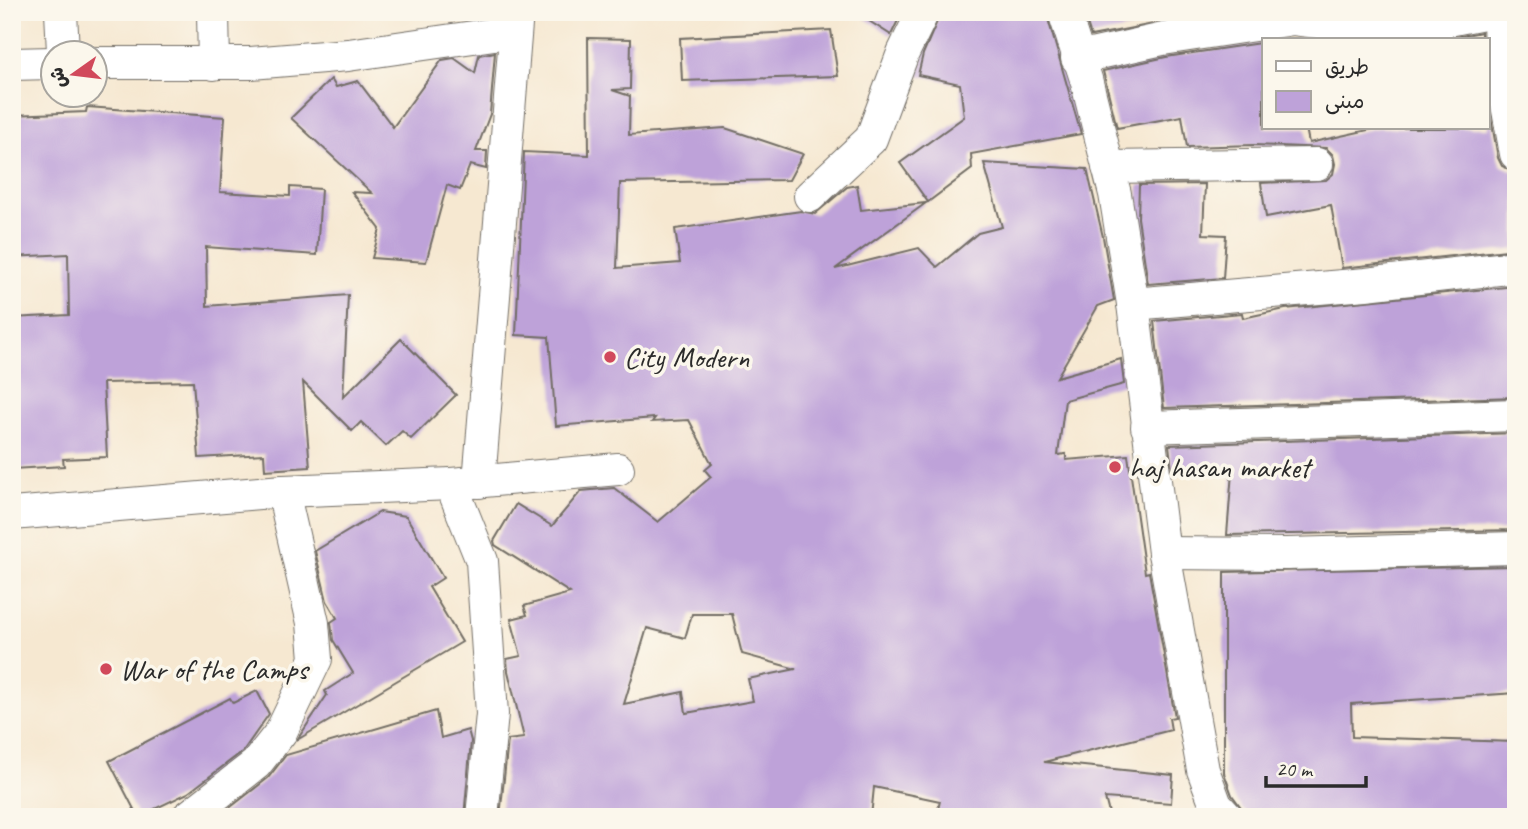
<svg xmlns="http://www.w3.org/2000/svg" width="1528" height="829" font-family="Caveat,'Playpen Sans Arabic',sans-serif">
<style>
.building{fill:#bea2d9;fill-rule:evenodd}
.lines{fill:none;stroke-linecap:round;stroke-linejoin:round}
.street-casing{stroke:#726d65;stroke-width:34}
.street{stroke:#fff;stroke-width:32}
.poi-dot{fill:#d1495b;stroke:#fbf7ec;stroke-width:2.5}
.labels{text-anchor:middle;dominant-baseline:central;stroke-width:7;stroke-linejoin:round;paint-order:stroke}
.poi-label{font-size:30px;fill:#2b2b2b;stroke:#fbf7ec;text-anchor:start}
</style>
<rect width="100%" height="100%" fill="#fbf7ec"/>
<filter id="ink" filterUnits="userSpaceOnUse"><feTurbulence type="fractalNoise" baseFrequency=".0143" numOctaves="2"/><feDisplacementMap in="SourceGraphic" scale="14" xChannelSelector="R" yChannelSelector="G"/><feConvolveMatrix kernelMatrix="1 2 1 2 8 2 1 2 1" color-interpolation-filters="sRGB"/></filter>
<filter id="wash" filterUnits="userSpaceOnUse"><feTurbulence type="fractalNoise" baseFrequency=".00686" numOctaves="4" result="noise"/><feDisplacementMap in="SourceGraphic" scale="28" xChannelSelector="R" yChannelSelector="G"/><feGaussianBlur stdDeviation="1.57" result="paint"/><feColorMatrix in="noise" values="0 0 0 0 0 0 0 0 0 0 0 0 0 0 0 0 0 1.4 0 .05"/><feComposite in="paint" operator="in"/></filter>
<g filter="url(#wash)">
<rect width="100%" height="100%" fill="#f6e8d1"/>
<g id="blocks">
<!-- building -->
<g class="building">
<path d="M855,12h47l-11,23z"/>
<path d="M941,12h105l35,122 -110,20 1,15 -44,33 -28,-39 64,-46 -4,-33 -42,-9 5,-21z"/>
<path d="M1083,12h133l-125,24z"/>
<path d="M831,30l7,46 -156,5 -2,-43z"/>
<path d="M1481,32v8h-40z"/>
<path d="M588,38l43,1 -1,50 -18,1 18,6 -1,39 96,-7 78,26 -14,26 -169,3 -3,85 63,-5 -5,-34 126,-18 14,3 32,-27 10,-2 4,25 65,-7 -91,66 84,-21 18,19 41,-34 24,-6 -18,-64 103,6 16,68 11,63 -16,6 -41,71 64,-18 3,25 -59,16 -7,55 8,-1v6l62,-5 17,118 4,-1 26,145 -6,1 2,12 -127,32 129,13 -2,28 -66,-5 5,19h-159l-14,-3 3,-13 -66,-14 -3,30h-371l8,-77 16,-2 -16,-67 -1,-12 14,-3 -10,-37 16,-4 -3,-9 46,-13 -75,-48 -1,-4 22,-37 36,22 29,-35 33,-3 44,34 53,-45 -6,-7 7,-6 -23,-44 -37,2 3,-4 -99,8 -7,-89 -33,-2 8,-183 65,3zM692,614h40l10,40 54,15 -48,10 5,22 -67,12 -3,-21 -59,12 23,-76 38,10z"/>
<path d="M1260,43l4,13v72h42l3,15 68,-15h111v-27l10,57 4,8 14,6v77l-174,19 -11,-63 -65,12 -5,-34 65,-3 7,-6 2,-10 -2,-9 -7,-7 -72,-3 -67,2 -5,-31 -65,12 -14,-57 63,-14z"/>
<path d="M495,52l-5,62 -14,37h11l-1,18 -16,-4 -10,25 -13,-5 -21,77 -54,-4 8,-29 -28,-37 20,1 -81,-75 40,-39 5,8 22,-6 35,46 49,-67 12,-2 21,15 4,-18z"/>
<path d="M87,107l138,10 -5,75 70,4v-9l31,2 -4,66 -111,-8 1,59 141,-11 -5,102 58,-58 55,56 -45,44 -9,-8 -16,15 -25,-24 -9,9 -49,-49 7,85 -45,3 -1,-16 -65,4 -6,-77 -90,2 4,74 -44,2 1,7 -52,3v-151l57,-3 -1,-61 -56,3v-142l74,-3z"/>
<path d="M1205,184l-2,50 23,1 -3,43 -75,6 -10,-66 1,-33z"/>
<path d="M1516,286v111l-352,11 -10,-87 88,-8 1,5 42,-9z"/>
<path d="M1516,433v97l-289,5 5,-63 -60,-2 -3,-25z"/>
<path d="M380,512l26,4 37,62 -14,9 33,55 -165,98 30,-45 -2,-4 28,-18 -20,-33 -2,-18 6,-4 -10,-17 -12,-50z"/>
<path d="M1516,566v127l-165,11 1,33 164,5v75h-27v-6l-56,-1v7h-178l-12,-7 -11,-15 -8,-22v-201z"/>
<path d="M257,691l12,23 -26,37 -55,42 -50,24 -29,-56 121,-63 3,5z"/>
<path d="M436,711l5,27 27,-8 3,11 -7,76h-246l50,-39 18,-23z"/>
</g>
</g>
</g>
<g filter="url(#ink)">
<use href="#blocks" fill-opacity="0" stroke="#726d65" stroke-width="2"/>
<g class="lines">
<!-- street casing -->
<g class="street-casing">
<g id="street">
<path d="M61,12l2,40"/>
<path d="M213,12l1,52"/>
<path d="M1064,12l22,67 29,115 18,110 31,249 39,217 13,35 11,12"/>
<path d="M1499,12l1,54 16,88"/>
<path d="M1077,58l86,-19 130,-20 77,9 58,-4 61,-12"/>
<path d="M94,63h157l97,-8 167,-24"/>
<path d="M12,64l40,-1"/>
<path d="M1108,167l209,-3"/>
<path d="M810,196l61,-57 32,-86 20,-41"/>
<path d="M1133,304l233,-20 150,-17"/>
<path d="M1147,427l369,-12"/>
<path d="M479,482l38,-470"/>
<path d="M451,484l31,77 10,153 -10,103"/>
<path d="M12,514l271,-23 168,-7 167,-15"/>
<path d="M1164,553l123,1 229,-6"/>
<path d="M188,817l68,-53 25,-32 35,-73 -3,-36 -30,-132"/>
</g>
</g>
<!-- street -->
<use href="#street" class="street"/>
</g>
</g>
<!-- markers -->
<g class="poi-dot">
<circle cx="610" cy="357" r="7"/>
<circle cx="1115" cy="467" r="7"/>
<circle cx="106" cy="669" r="7"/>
</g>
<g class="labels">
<!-- poi labels -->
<g class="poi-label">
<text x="624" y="357">City Modern</text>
<text x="1129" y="467">haj hasan market</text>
<text x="120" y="669">War of the Camps</text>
</g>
</g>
<!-- margin -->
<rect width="1528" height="829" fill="none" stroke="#fbf7ec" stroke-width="42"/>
<!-- legend -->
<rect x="1262" y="38" width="228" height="91" fill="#fbf7ec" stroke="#a8a59f" stroke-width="2"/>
<rect x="1276" y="61" width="35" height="10" fill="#ffffff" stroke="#a8a59f" stroke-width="2"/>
<text x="1325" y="74" font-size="21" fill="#2b2b2b">طريق</text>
<rect x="1276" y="91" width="35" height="21" fill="#bea2d9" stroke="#a8a59f" stroke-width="2"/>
<text x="1325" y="108" font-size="21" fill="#2b2b2b">مبنى</text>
<!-- north arrow -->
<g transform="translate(74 74) rotate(256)"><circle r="33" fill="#fbf7ec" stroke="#a8a59f" stroke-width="2"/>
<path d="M0-5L12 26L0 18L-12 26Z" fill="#d1495b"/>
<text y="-10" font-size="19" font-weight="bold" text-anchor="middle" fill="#2b2b2b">ش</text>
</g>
<!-- scale -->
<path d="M1266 776v10h100v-10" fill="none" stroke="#2b2b2b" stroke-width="3.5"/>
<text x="1276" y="776" font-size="21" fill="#2b2b2b" stroke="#fbf7ec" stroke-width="5" paint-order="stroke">20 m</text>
</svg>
